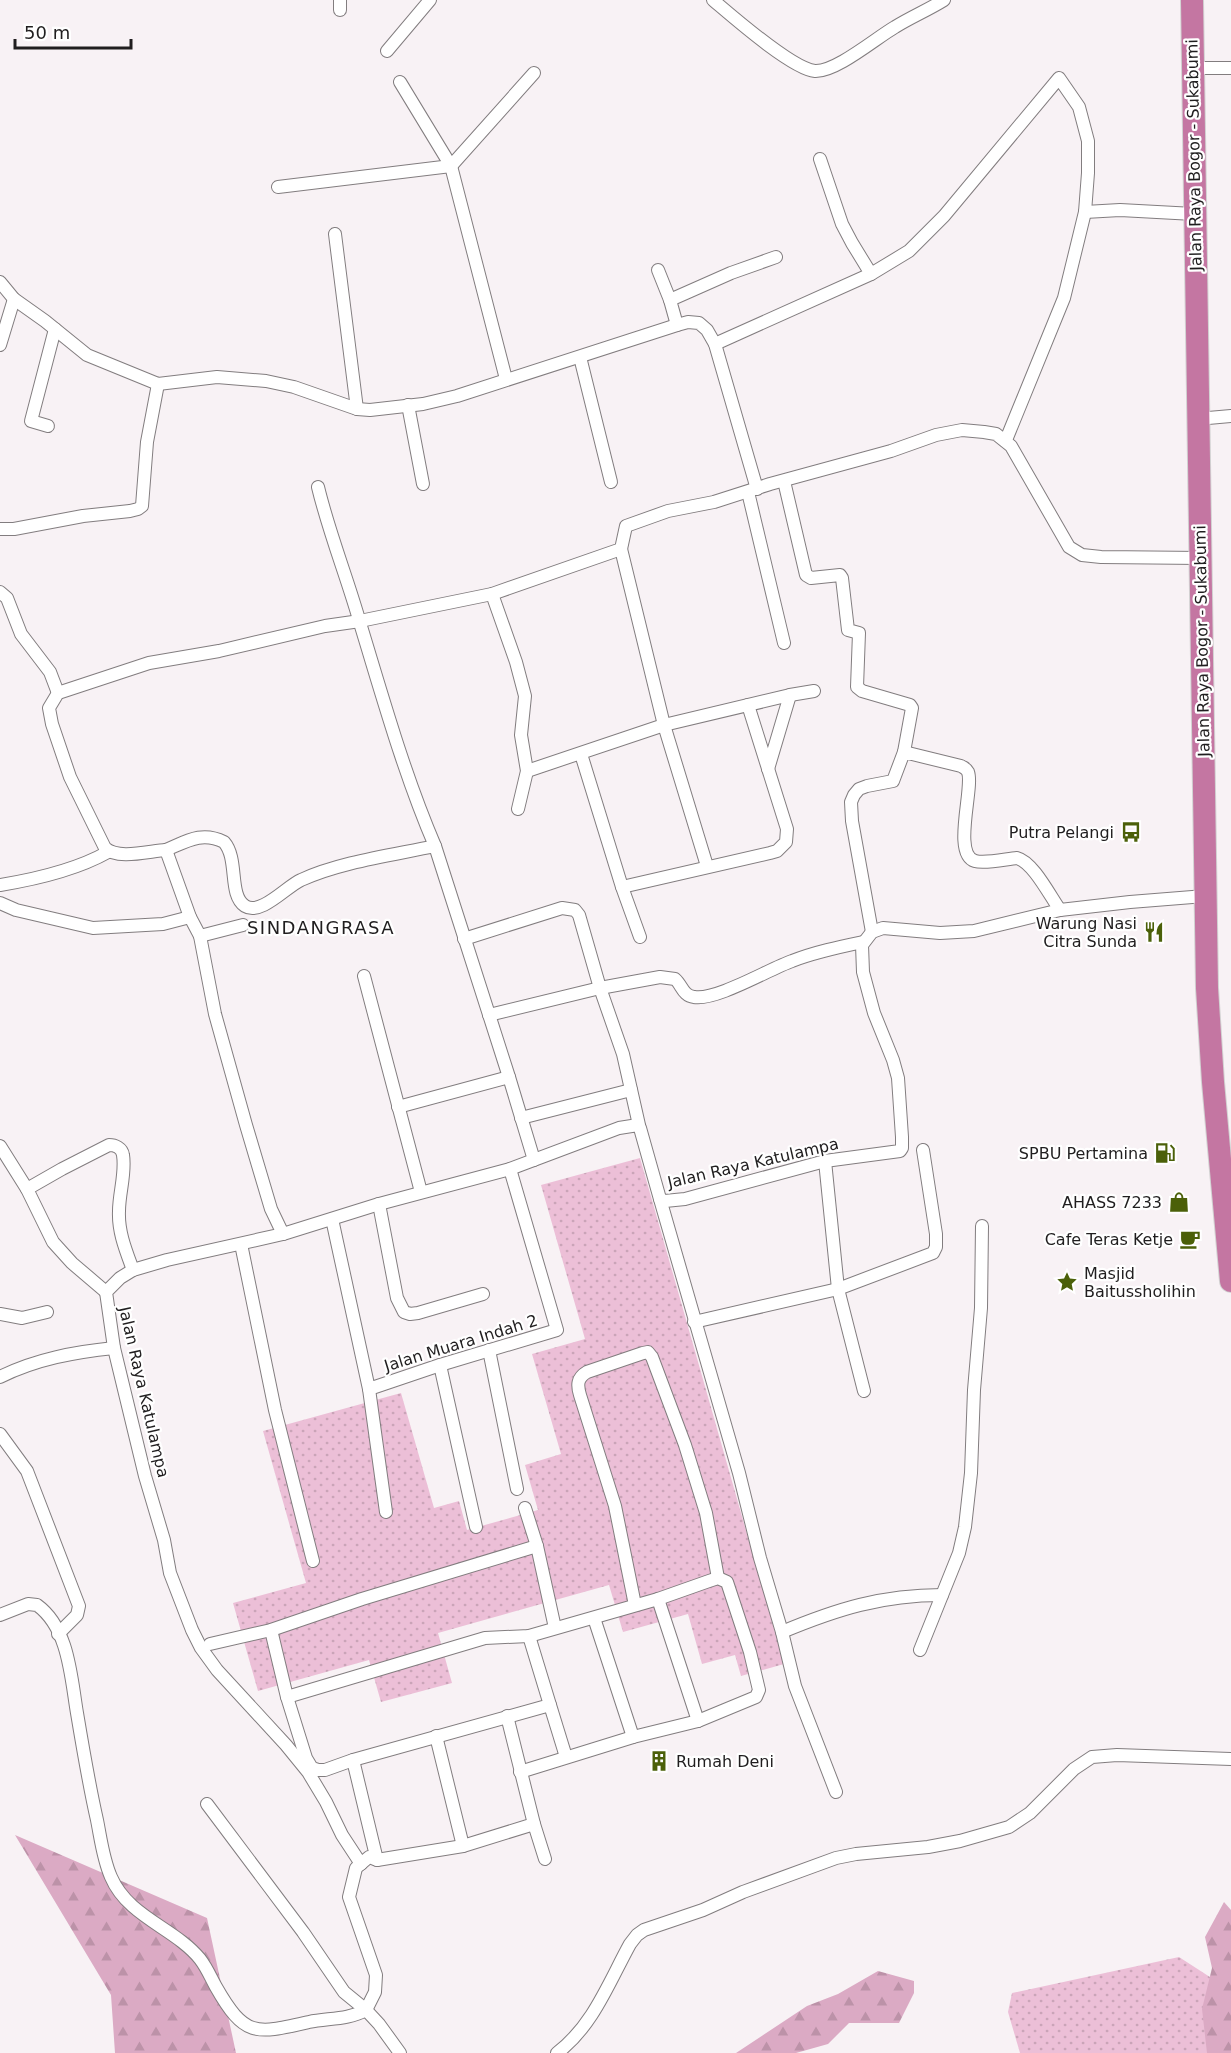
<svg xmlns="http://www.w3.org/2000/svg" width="1231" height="2053" font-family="'DejaVu Sans',sans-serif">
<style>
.grass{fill:url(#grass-dots)}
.forest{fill:url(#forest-firs)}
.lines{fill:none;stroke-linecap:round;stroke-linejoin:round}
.street-casing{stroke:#827d7f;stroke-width:14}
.highway-casing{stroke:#d2d2d2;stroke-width:24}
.street{stroke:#fff;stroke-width:12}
.highway{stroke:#c476a2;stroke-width:22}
.labels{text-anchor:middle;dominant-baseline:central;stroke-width:4.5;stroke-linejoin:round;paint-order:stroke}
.street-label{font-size:16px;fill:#201e1f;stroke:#fff}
.poi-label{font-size:16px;fill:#201e1f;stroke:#fff;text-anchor:end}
.neighbourhood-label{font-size:18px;letter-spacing:1.5px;fill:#201e1f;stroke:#fff}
</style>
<defs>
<pattern id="grass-dots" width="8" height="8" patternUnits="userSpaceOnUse" patternTransform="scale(1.5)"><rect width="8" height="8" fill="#ecbfd7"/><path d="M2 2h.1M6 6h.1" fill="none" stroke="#caa4b8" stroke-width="1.8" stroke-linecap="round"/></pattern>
<pattern id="forest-firs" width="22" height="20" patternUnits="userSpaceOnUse" patternTransform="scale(1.5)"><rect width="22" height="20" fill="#dbaac4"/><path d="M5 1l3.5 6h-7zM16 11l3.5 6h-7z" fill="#bc92a8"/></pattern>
</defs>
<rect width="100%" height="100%" fill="#f8f2f5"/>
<!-- grass -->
<g class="grass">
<path d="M640,1158l144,506 -43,12 -6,-21 -33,9 -14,-50 -65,18 -14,-47 -171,48 14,50 -71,19 -12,-42 -111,31 -25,-88 73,-20 -43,-152 138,-38 33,115 25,-7 8,29 71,-20 -13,-45 36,-11 -29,-100 53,-15 -44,-154z"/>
<path d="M1179,1957l34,22 18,74h-211l-12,-41 4,-19z"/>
</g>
<!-- forest -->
<g class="forest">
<path d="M15,1835l192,83 29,135h-121l-4,-58z"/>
<path d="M1224,1902l7,8v143h-24l-5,-44 10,-41 -7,-31z"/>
<path d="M878,1971l36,10v12l-15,30h-50l-21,21 -32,9h-60l71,-47 31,-12z"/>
</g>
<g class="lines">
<!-- street casing -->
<g class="street-casing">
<g id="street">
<path d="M713,0c19,16 79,69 102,71 21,1 61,-33 80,-44 16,-10 33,-17 49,-27"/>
<path d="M340,10v-10"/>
<path d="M387,51l43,-51"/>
<path d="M1192,68h39"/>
<path d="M400,82l51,84 55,213"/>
<path d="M820,159l22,65 10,19 19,31"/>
<path d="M278,187l173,-21 83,-93"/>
<path d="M1085,212l35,-2 74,4"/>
<path d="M335,234l22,175"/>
<path d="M658,270l12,30"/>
<path d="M0,282l14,17 31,22 42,34 71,29 59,-7 49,4 28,6 63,22 13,1 53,-6 34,-8 220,-71 11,-3 11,1 8,7 8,14 42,145"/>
<path d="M677,325l-7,-25 61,-27 45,-16"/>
<path d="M715,344l156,-70 38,-23 35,-35 115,-138 20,29 9,34v32l-3,39 -21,86 -58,142"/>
<path d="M0,345l14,-46"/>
<path d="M580,357l31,125"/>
<path d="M408,405l15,79"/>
<path d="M1197,419l34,-3"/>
<path d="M48,426l-17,-5 24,-92"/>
<path d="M784,481l22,94 5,3 29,-3 2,3 6,52 11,3 -2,54 5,4 48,14 2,3 -8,44"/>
<path d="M318,487c11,46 29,90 42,136 23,75 44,151 75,223l74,231 25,83"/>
<path d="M748,492l36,151"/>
<path d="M0,529h14l69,-13 47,-5 8,-2 4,-3 5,-64 11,-58"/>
<path d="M621,549l43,176 43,141"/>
<path d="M0,592l7,6 14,36 29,38 8,21"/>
<path d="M492,594l24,68 9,34 -4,39 6,36 -9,38"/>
<path d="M581,754l41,133 18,50"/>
<path d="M768,769l22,-74"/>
<path d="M527,771l137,-46 126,-30 24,-4"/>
<path d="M166,850c21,-9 36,-19 58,-8 15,17 4,53 21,64 16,10 42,-20 56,-26 39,-18 92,-25 134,-34"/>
<path d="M0,885c37,-6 76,-15 108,-33"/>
<path d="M622,887l148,-34 7,-2 9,-9 1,-13 -39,-124"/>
<path d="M0,903l16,7 77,18 70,-4 27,-7"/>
<path d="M872,932l-20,-111 -1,-19 3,-7 5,-6 8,-3 26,-5 11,-29 57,14c3,2 5,2 7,6 6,16 -16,82 7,89 10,3 31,-2 42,-3 16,4 33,38 43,52"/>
<path d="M200,936l43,-11"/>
<path d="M464,939l98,-31 13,2 4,5 21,73 23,66 16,71"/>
<path d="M364,976l57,216"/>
<path d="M489,1015l111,-27 60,-11 15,2c7,6 8,17 19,18 22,4 75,-28 98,-36 23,-9 47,-14 71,-19"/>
<path d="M398,1107l111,-30"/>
<path d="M521,1118l110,-28"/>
<path d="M0,1146l27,43 26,53 19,21 34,29"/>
<path d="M825,1161l13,128 26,102"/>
<path d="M27,1189l35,-20 47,-24c6,0 13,3 14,10 3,18 -4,38 -4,56 -1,21 7,40 14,59"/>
<path d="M660,1199l79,274 21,85 22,74 13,54 41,106"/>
<path d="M379,1204l18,94 7,14 6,2 8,-1 65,-19"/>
<path d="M332,1219l37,170 71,-24 117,-35 -47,-161"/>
<path d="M283,1234l-12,-25 -25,-84 -31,-111 -15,-78 -10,-19 -24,-67c-17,1 -48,10 -61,-2l-35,-71 -18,-53 -3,-16 9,-15 91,-30 70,-12 106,-25 35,-5 132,-27 129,-45 5,-23 42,-15 46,-9 56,-18 121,-33 45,-16 26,-5 22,2 12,2 15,12 58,101 13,8 19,2 100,1"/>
<path d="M241,1244l34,166 38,151"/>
<path d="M0,1314l22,4 25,-6"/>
<path d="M694,1322l144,-33 95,-36 3,-6v-13l-13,-84"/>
<path d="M489,1350l28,139"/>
<path d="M440,1365l36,162"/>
<path d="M0,1377c36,-18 75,-25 114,-29"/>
<path d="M369,1389l17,123"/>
<path d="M0,1434l27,37 52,135 -2,9 -19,19"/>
<path d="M525,1508l12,38 18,82"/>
<path d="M658,1599l40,122"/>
<path d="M635,1605l-20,-99 -35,-111c-3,-10 -3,-17 7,-23l56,-19 5,-1 4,5 33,88 21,68 12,65"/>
<path d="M0,1615l28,-11 9,1c32,23 34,73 40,108 6,36 12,72 20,107 4,20 6,39 14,57 17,40 64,51 89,82 7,9 11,19 16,28 29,51 40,47 93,35 19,-4 39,-2 57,-12l9,-18 1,-17 -27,-78 7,-29 13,-11 8,3 86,-14 71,-22"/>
<path d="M594,1618l39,119"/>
<path d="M271,1630l16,67 19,61 6,10 6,2h7l28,-10 197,-55 -21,-69"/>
<path d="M782,1632c55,-23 100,-37 160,-37"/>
<path d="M210,1644l61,-14 91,-31 175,-53"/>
<path d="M920,1650l39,-97 6,-26 6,-54 3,-83 7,-82 1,-82"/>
<path d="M287,1697l198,-59 44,-2 129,-37 51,-18 9,-3 9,4 23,70 9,38 -3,7 -58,24 -65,16 -113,35"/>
<path d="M550,1705l16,52"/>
<path d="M507,1716l27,108 11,35"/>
<path d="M436,1736l27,110"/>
<path d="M353,1760l24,100"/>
<path d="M207,1804l96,128 41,60 22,18 13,14 21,29"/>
<path d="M361,1864l-19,-29 -16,-33 -18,-30 -22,-27 -69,-75 -16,-22 -9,-18 -22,-57 -6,-33 -19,-64 -31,-128 -8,-56 14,-14 13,-8 34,-10 116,-26 96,-30 131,-35 109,-41 19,-3 2,3 20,71 5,2 20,-2 140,-38 75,-10 2,-3v-11l-4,-59 -5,-18 -19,-47 -11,-41 -1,-27 10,-13 11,-4 57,5 34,-2 86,-21 70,-8 75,-6"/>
<path d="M557,2053c36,-27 52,-71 73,-109l7,-9 7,-5 59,-20 40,-18 93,-34 20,-4 72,-7 32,-6 49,-14 21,-14 44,-44 18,-12 25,-2 114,4"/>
</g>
</g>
<!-- highway casing -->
<g class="highway-casing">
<path id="highway" d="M1192,0l15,988 6,94 18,199"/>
</g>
<!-- street -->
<use href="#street" class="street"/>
<!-- highway -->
<use href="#highway" class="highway"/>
</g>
<!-- icons -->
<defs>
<g id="bus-bare" transform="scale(1.62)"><path d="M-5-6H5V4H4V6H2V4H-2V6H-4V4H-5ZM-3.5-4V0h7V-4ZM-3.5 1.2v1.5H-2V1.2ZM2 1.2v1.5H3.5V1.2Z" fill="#4b6009" stroke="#fff" stroke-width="2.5" paint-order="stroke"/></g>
<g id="restaurant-bare" transform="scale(1.62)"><path d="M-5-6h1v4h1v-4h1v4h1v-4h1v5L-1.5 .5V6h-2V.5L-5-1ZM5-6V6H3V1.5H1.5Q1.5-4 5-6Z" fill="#4b6009" stroke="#fff" stroke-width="2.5" paint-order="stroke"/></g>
<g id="fuel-bare" transform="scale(1.62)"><path d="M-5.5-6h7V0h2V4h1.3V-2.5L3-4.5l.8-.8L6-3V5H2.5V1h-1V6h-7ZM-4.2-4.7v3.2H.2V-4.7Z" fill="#4b6009" stroke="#fff" stroke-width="2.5" paint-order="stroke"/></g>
<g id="shop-bare" transform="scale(1.62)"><path d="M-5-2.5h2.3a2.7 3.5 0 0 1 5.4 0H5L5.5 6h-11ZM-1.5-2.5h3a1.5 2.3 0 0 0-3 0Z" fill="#4b6009" stroke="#fff" stroke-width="2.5" paint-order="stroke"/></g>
<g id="cafe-bare" transform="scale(1.62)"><path d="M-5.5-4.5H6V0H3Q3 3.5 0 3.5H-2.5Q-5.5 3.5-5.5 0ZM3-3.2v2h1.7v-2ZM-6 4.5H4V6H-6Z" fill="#4b6009" stroke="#fff" stroke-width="2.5" paint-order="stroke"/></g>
<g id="sight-bare" transform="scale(1.62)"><path d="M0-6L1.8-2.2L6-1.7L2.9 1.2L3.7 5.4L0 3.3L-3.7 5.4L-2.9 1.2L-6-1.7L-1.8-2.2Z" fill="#4b6009" stroke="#fff" stroke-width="2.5" paint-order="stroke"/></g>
<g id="building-bare" transform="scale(1.62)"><path d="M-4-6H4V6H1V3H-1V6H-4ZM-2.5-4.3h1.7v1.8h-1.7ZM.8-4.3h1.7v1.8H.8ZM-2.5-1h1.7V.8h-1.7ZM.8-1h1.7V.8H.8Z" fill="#4b6009" stroke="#fff" stroke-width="2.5" paint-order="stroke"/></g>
</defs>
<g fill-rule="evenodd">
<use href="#bus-bare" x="1131" y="832"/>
<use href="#restaurant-bare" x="1154" y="932"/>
<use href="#fuel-bare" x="1165" y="1153"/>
<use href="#shop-bare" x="1179" y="1202"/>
<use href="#cafe-bare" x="1190" y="1239"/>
<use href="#sight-bare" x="1067" y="1282"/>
<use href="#building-bare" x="659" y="1761"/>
</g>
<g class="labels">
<!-- street labels -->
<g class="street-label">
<text transform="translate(1194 155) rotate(-91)">Jalan Raya Bogor - Sukabumi</text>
<text transform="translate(1202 641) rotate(-91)">Jalan Raya Bogor - Sukabumi</text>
<text transform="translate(753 1163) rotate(-13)">Jalan Raya Katulampa</text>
<text transform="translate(461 1343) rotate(-17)">Jalan Muara Indah 2</text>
<text transform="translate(144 1392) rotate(77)">Jalan Raya Katulampa</text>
</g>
<!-- poi labels -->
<g class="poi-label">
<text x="1114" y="832">Putra Pelangi</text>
<text x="1137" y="923">Warung Nasi<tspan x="1137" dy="18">Citra Sunda</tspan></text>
<text x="1148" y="1153">SPBU Pertamina</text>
<text x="1162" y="1202">AHASS 7233</text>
<text x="1173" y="1239">Cafe Teras Ketje</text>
<text x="1084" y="1273" text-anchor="start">Masjid<tspan x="1084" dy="18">Baitussholihin</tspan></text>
<text x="676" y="1761" text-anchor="start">Rumah Deni</text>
</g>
<!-- neighbourhood labels -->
<g class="neighbourhood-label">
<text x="321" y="927">SINDANGRASA</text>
</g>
</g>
<!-- scale -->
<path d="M15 39v9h116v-9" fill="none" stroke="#201e1f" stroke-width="3"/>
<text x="24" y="39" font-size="18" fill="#201e1f" stroke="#ffffff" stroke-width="4.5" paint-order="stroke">50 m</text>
</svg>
